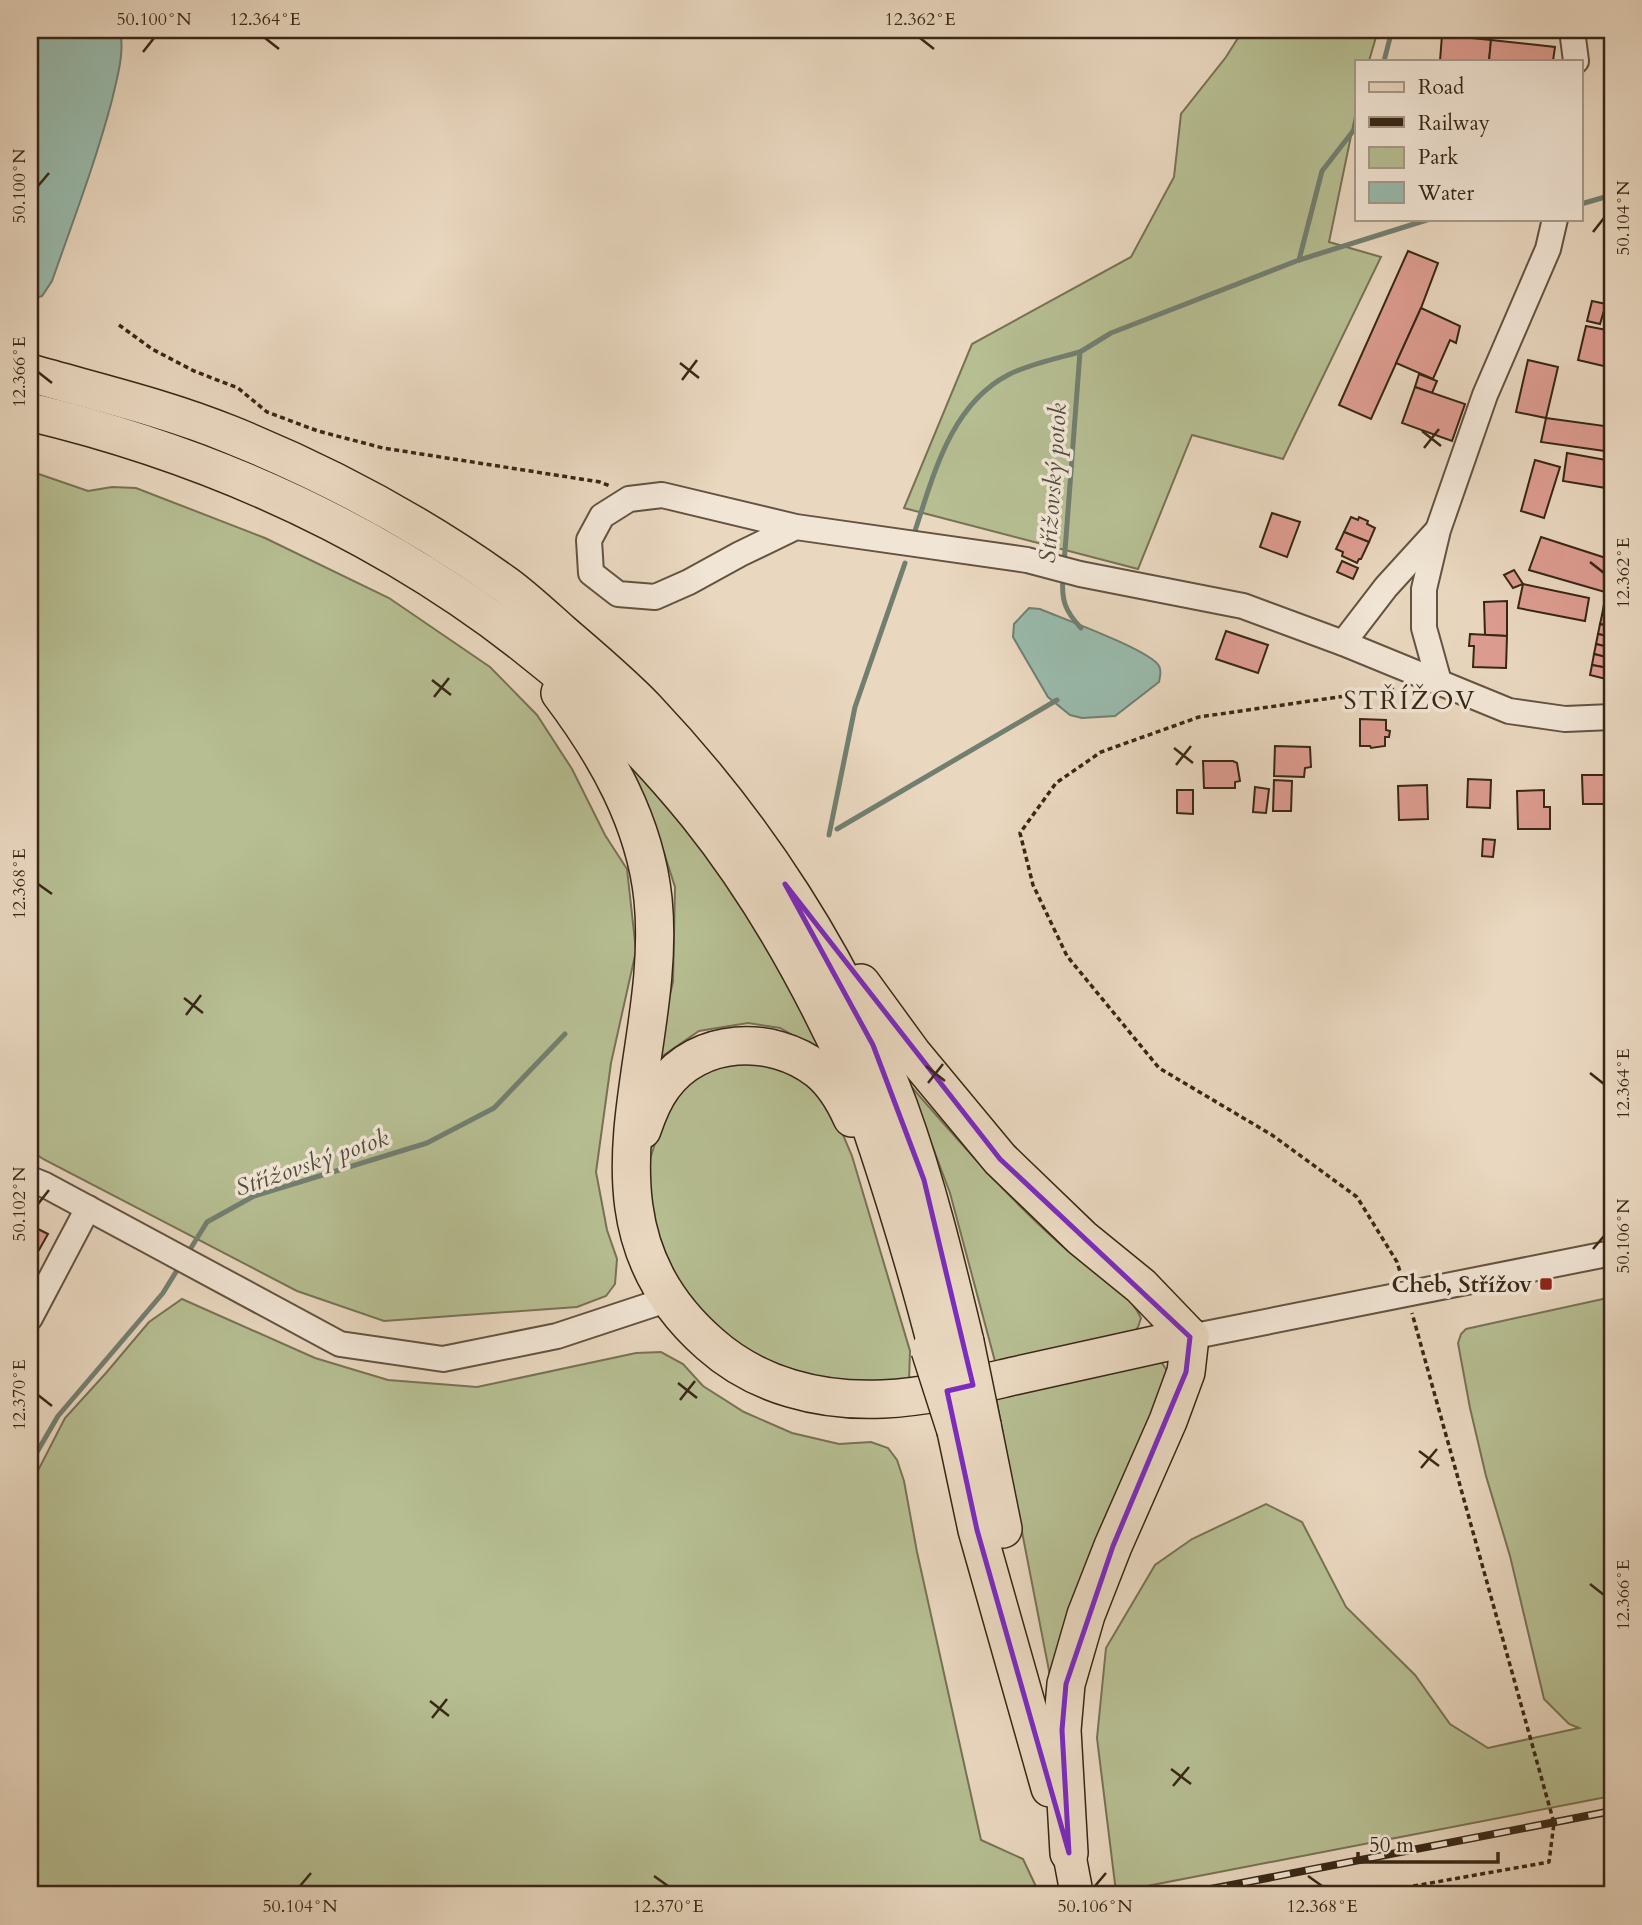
<svg xmlns="http://www.w3.org/2000/svg" width="1642" height="1925" font-family="Cardo,serif">
<style>
.green{fill:#b6be92;stroke:#777254;stroke-width:2}
.water{fill:#99baac;stroke:#727f70;stroke-width:2}
.lines{fill:none;stroke-linecap:round;stroke-linejoin:round}
.stream{stroke:#727f70;stroke-width:5}
.building{fill:#dd9c90;stroke:#382716;stroke-width:2}
.minor-casing{stroke:#645340;stroke-width:28}
.major-casing{stroke:#382716;stroke-width:35}
.highway-casing{stroke:#382716;stroke-width:40}
.path{stroke:#382716;stroke-width:3.5;stroke-dasharray:5 3.5;stroke-linecap:butt}
.minor{stroke:#f1e5d5;stroke-width:24}
.major{stroke:#e9d7bf;stroke-width:32}
.highway{stroke:#e9d7bf;stroke-width:37}
.rail-casing{stroke:#382716;stroke-width:8}
.rail{stroke:#f1e5d5;stroke-width:5;stroke-dasharray:16;stroke-linecap:butt}
.highway-bridge-casing{stroke:#382716;stroke-width:40;stroke-linecap:butt}
.highway-bridge{stroke:#e9d7bf;stroke-width:37}
.marked{fill:none;stroke:#7b2cbf;stroke-width:5;stroke-linejoin:round}
.ticks{fill:none;stroke:#382716;stroke-width:2.5}
.poi-dot{fill:#8f2418;stroke:#f1e5d5;stroke-width:2.5}
.labels{text-anchor:middle;dominant-baseline:central;stroke-width:7;stroke-linejoin:round;paint-order:stroke}
.poi-label{font-size:23px;font-weight:bold;fill:#382716;stroke:#f1e5d5;text-anchor:end}
.water-label{font-size:24px;font-style:italic;fill:#504c3c;stroke:#f1e5d5}
.quarter-label{font-size:26px;letter-spacing:2px;fill:#382716;stroke:#f1e5d5}
.neatline{fill:none;stroke:#382716;stroke-width:2.5}
.ticks-label{font-size:18px;text-anchor:middle;fill:#382716}
</style>
<rect width="100%" height="100%" fill="#e9d7bf"/>
<filter id="stains"><feTurbulence type="fractalNoise" baseFrequency=".00286" numOctaves="4"/><feColorMatrix values="0 0 0 0 .2 0 0 0 0 .09 0 0 0 0 .02 0 0 0 .5 -.17"/></filter>
<radialGradient id="worn" r=".72"><stop offset=".6" stop-color="#630" stop-opacity="0"/><stop offset="1" stop-color="#630" stop-opacity=".3"/></radialGradient>
<!-- green -->
<g class="green">
<path d="M1243,30h135l-9,31h-12v46l-28,135 52,15 -98,202 -91,-24 -54,134 -234,-61 68,-164 159,-87 43,-80 7,-63 45,-57z"/>
<path d="M30,471l58,20 24,-4 24,1 129,50 124,60 101,69 47,48 35,54 33,66 22,34 9,82 -25,112 -15,109 11,58 10,29 -2,25 -9,12 -29,11 -193,14 -87,-30 -254,-132 -13,-9 3,-13 -3,-13z"/>
<path d="M620,754c55,61 111,127 153,198 19,32 34,67 51,101l-44,-25 -32,-5 -49,8 -38,26 -3,-14 15,-61 2,-95 -18,-56z"/>
<path d="M730,1062l53,5 23,16 27,28 19,45 58,195 -1,31 -85,-1 -59,-19 -39,-24 -44,-48 -28,-63 -7,-59 13,-40 15,-32 26,-23z"/>
<path d="M909,1084c48,55 95,110 150,159 28,25 66,41 82,75l-3,9 -6,8 -136,30 -46,-172z"/>
<path d="M1612,1297v499l-496,96 -19,-154 9,-90 49,-83 37,-26 74,-35 36,18 44,85 69,68 35,49 38,24 91,-20 -10,-4 -25,-25 -34,-143 -24,-80 -16,-68 -12,-65 3,-9 5,-5z"/>
<path d="M182,1299l133,59 73,22 89,7 159,-34 25,-1 22,12 20,22 41,26 48,21 47,11 32,-2 17,6 9,12 7,21 13,71 64,288 42,19 17,36h-1010v-409l35,-68 41,-45 43,-51z"/>
<path d="M1153,1359l9,4 7,11 -118,307 -56,-288z"/>
</g>
<!-- water -->
<g class="water">
<path d="M30,30h90c5,22 -3,48 -8,70 -16,61 -39,121 -60,181l-10,15 -12,3z"/>
<path d="M1029,608l11,1c21,9 110,41 119,57 3,5 1,10 0,16l-44,34 -33,2 -12,-3 -22,-18 -35,-60 1,-13z"/>
</g>
<g class="lines">
<!-- stream -->
<g class="stream">
<path d="M1384,61l8,-31"/>
<path d="M1581,204l31,-9"/>
<path d="M1299,260l23,-89 35,-45"/>
<path d="M914,534c19,-57 36,-129 94,-159 18,-10 51,-17 72,-23"/>
<path d="M1064,564l16,-212 31,-19 188,-73 131,-41"/>
<path d="M1063,577c-2,23 2,34 18,51"/>
<path d="M837,829l220,-129"/>
<path d="M829,835l26,-128 50,-144"/>
<path d="M186,1256l21,-34 47,-26 173,-53 67,-35 71,-74"/>
<path d="M30,1464l28,-48 105,-123 16,-26"/>
</g>
</g>
<!-- building -->
<g class="building">
<path d="M1442,35l49,5 -2,21h-49z"/>
<path d="M1491,40l64,7 -2,14h-64z"/>
<path d="M1408,251l30,12 -17,45 -50,111 -32,-14z"/>
<path d="M1592,301l14,3 -6,20 -13,-3z"/>
<path d="M1421,308l39,18 -4,17 -6,-3 -17,39 -37,-16z"/>
<path d="M1586,326l26,5v37l-34,-8z"/>
<path d="M1528,360l30,7 -12,51 -30,-6z"/>
<path d="M1419,374l18,7 -5,12 -17,-6z"/>
<path d="M1415,387l50,17 -13,37 -50,-18z"/>
<path d="M1546,418l66,9v25l-71,-10z"/>
<path d="M1567,453l45,8v28l-49,-8z"/>
<path d="M1535,460l25,7 -16,51 -23,-7z"/>
<path d="M1272,513l28,9 -13,35 -27,-10z"/>
<path d="M1351,517l7,3 1,-3 9,4 -1,3 8,4 -6,14 -25,-10z"/>
<path d="M1344,532l25,10 -8,17h-2l-2,4 -15,-7 1,-4 -7,-3z"/>
<path d="M1541,537l71,23 -7,32 -76,-22z"/>
<path d="M1342,561l16,7 -5,11 -16,-7z"/>
<path d="M1514,570l9,14 -10,4 -9,-13z"/>
<path d="M1523,584l66,14 -4,23 -67,-13z"/>
<path d="M1507,601v35l-22,-1 -1,-33z"/>
<path d="M1604,604l8,2v11l-10,-2z"/>
<path d="M1602,615l10,2v10l-12,-3z"/>
<path d="M1600,624l12,3v10l-14,-3z"/>
<path d="M1226,631l42,14 -10,28 -42,-14z"/>
<path d="M1470,634l37,2 -1,32 -33,-1 1,-21h-5z"/>
<path d="M1598,634l14,3v11l-16,-4z"/>
<path d="M1596,644l16,4 -2,10 -16,-4z"/>
<path d="M1594,654l16,4 -2,10 -16,-3z"/>
<path d="M1592,665l16,3 -2,11 -16,-4z"/>
<path d="M1608,668l4,1v11l-6,-1z"/>
<path d="M1605,678l7,2v6l-8,-1z"/>
<path d="M1360,719l26,1v10l4,1 -1,6h-4v9l-14,2 -1,-2h-10z"/>
<path d="M1275,746l35,1 1,20 -6,1 -1,9 -30,-1z"/>
<path d="M1203,761h30l4,2 3,18 -5,1v6h-31z"/>
<path d="M1582,775h22v29h-21z"/>
<path d="M1468,779l23,1 -1,28 -23,-1z"/>
<path d="M1274,780l18,1 -1,30h-18z"/>
<rect x="1604" y="780" width="8" height="24"/>
<path d="M1427,785l1,34 -29,1 -1,-34z"/>
<path d="M1255,787l14,2 -3,24 -13,-1z"/>
<path d="M1177,790h16v24l-16,-1z"/>
<path d="M1544,790v17h6v22h-32l-1,-38z"/>
<path d="M1483,839l12,1 -2,17 -11,-1z"/>
<path d="M30,1225l18,9 -9,16 -9,-5z"/>
<path d="M30,1245l8,5 -8,15z"/>
</g>
<g class="lines">
<!-- minor casing -->
<g class="minor-casing">
<g id="minor">
<path d="M1572,30l4,31"/>
<path d="M796,527l-56,27 -51,28 -34,15 -37,-3 -27,-21 -2,-33 13,-24 27,-17 33,-4 134,32 231,33 53,14 163,32 100,37 166,68 56,8 47,-2"/>
<path d="M1343,643l43,-56 51,-56"/>
<path d="M1439,682l-15,-54v-39l14,-59 47,-135 63,-146 7,-30"/>
<path d="M30,1179l15,6 295,159 103,15 114,-23 112,-37"/>
<path d="M30,1318l58,-110"/>
<path d="M1190,1337l422,-84"/>
</g>
</g>
<!-- major casing -->
<g class="major-casing">
<path id="major" d="M1069,1853l8,42"/>
</g>
<!-- highway casing -->
<g class="highway-casing">
<g id="highway">
<path d="M30,373c66,19 135,35 199,61 97,39 192,90 277,151 19,14 37,31 55,47 29,25 59,50 85,77 108,114 198,251 253,398 28,77 47,156 66,235"/>
<path d="M30,412c257,61 499,194 667,402 62,77 112,166 153,256 12,25 19,52 28,78 22,67 42,133 59,200"/>
<path d="M560,693c46,61 85,129 93,206 16,158 -89,317 57,445 47,42 111,58 173,55 45,-2 88,-13 131,-23 59,-13 117,-26 176,-39"/>
<path d="M861,983l51,70 88,106 82,79 59,48 49,51"/>
<path d="M642,1130c5,-15 11,-31 21,-44 35,-49 109,-52 155,-16 15,12 26,30 34,48"/>
<path d="M982,1425l21,104"/>
<path d="M956,1431l21,99 73,258"/>
<path d="M1069,1853l-7,-123 4,-46 20,-69 27,-69 55,-125 18,-49 4,-35"/>
</g>
</g>
<!-- path -->
<g class="path">
<path d="M119,325l33,24 42,22 44,17 29,24 51,19 65,17 217,34 10,4"/>
<path d="M1394,689l-195,28 -98,35 -45,31 -36,50 13,52 34,71 92,112 113,67 85,62 40,65 4,13"/>
<path d="M1363,1895l186,-33 5,-39 -142,-510"/>
</g>
<!-- minor -->
<use href="#minor" class="minor"/>
<!-- major -->
<use href="#major" class="major"/>
<!-- highway -->
<use href="#highway" class="highway"/>
<!-- rail casing -->
<g class="rail-casing">
<path id="rail" d="M1180,1895l432,-84"/>
</g>
<!-- rail -->
<use href="#rail" class="rail"/>
<!-- highway-bridge casing -->
<g class="highway-bridge-casing">
<g id="highway-bridge">
<path d="M965,1342l17,83"/>
<path d="M930,1350l26,81"/>
</g>
</g>
<!-- highway-bridge -->
<use href="#highway-bridge" class="highway-bridge"/>
</g>
<!-- marked area -->
<path class="marked" d="M785,884l215,275 190,178 -4,35 -73,174 -47,138 -4,46 7,123 -92,-323 -30,-139 26,-6 -49,-205 -51,-135z"/>
<!-- ticks -->
<path class="ticks" d="M265,38l14,11M920,38l14,11M143,52l11,-14M38,186l11,-13M1593,232l11,-14M680,363l19,15M38,372l14,11M682,380l15,-20M1422,431l19,15M1424,448l15,-19M1590,562l14,11M432,680l19,15M434,697l15,-19M1174,748l19,15M1176,765l15,-19M38,884l14,10M184,998l19,15M186,1015l15,-20M926,1066l19,15M1590,1073l14,11M928,1083l15,-19M38,1204l11,-14M1593,1249l11,-13M678,1383l19,15M38,1395l14,11M680,1400l15,-19M1419,1451l20,15M1421,1468l16,-19M1590,1584l14,11M430,1701l19,15M432,1718l15,-19M1171,1769l20,15M1173,1786l16,-19M654,1876l14,10M1308,1876l14,10M300,1886l11,-13M1095,1886l11,-13"/>
<!-- markers -->
<rect class="poi-dot" x="1539" y="1277" width="14" height="14" rx="3.5"/>
<g class="labels">
<!-- poi labels -->
<g class="poi-label">
<text x="1532" y="1284">Cheb, Střížov</text>
</g>
<!-- water labels -->
<g class="water-label">
<text transform="translate(1053 483) rotate(-86)">Střížovský potok</text>
<text transform="translate(312 1163) rotate(-19)">Střížovský potok</text>
</g>
<!-- quarter labels -->
<g class="quarter-label">
<text x="1410" y="700">STŘÍŽOV</text>
</g>
</g>
<!-- margin -->
<rect width="1642" height="1925" fill="none" stroke="#e9d7bf" stroke-width="77"/>
<!-- legend -->
<rect x="1355" y="60" width="228" height="161" fill="#f1e5d5" stroke="#a79989" stroke-width="2"/>
<rect x="1369" y="82" width="35" height="10" fill="#e9d7bf" stroke="#a79989" stroke-width="2"/>
<text x="1418" y="94" font-size="21" fill="#382716">Road</text>
<rect x="1369" y="117" width="35" height="10" fill="#382716" stroke="#a79989" stroke-width="2"/>
<text x="1418" y="130" font-size="21" fill="#382716">Railway</text>
<rect x="1369" y="147" width="35" height="21" fill="#b6be92" stroke="#a79989" stroke-width="2"/>
<text x="1418" y="164" font-size="21" fill="#382716">Park</text>
<rect x="1369" y="182" width="35" height="21" fill="#99baac" stroke="#a79989" stroke-width="2"/>
<text x="1418" y="200" font-size="21" fill="#382716">Water</text>
<!-- scale -->
<path d="M1358 1852v10h140v-10" fill="none" stroke="#382716" stroke-width="3.5"/>
<text x="1369" y="1852" font-size="21" fill="#382716" stroke="#f1e5d5" stroke-width="5" paint-order="stroke">50 m</text>
<rect x="38" y="38" width="1566" height="1848" class="neatline"/>
<g class="ticks-label">
<text x="154" y="25">50.100°N</text>
<text x="265" y="25">12.364°E</text>
<text x="920" y="25">12.362°E</text>
<text transform="translate(19 186) rotate(-90)" y="6">50.100°N</text>
<text transform="translate(1623 218) rotate(-90)" y="6">50.104°N</text>
<text transform="translate(19 372) rotate(-90)" y="6">12.366°E</text>
<text transform="translate(1623 573) rotate(-90)" y="6">12.362°E</text>
<text transform="translate(19 884) rotate(-90)" y="6">12.368°E</text>
<text transform="translate(1623 1084) rotate(-90)" y="6">12.364°E</text>
<text transform="translate(19 1204) rotate(-90)" y="6">50.102°N</text>
<text transform="translate(1623 1236) rotate(-90)" y="6">50.106°N</text>
<text transform="translate(19 1395) rotate(-90)" y="6">12.370°E</text>
<text transform="translate(1623 1595) rotate(-90)" y="6">12.366°E</text>
<text x="300" y="1912">50.104°N</text>
<text x="668" y="1912">12.370°E</text>
<text x="1095" y="1912">50.106°N</text>
<text x="1322" y="1912">12.368°E</text>
</g>
<rect width="100%" height="100%" filter="url(#stains)"/>
<rect width="100%" height="100%" fill="url(#worn)"/>
</svg>
